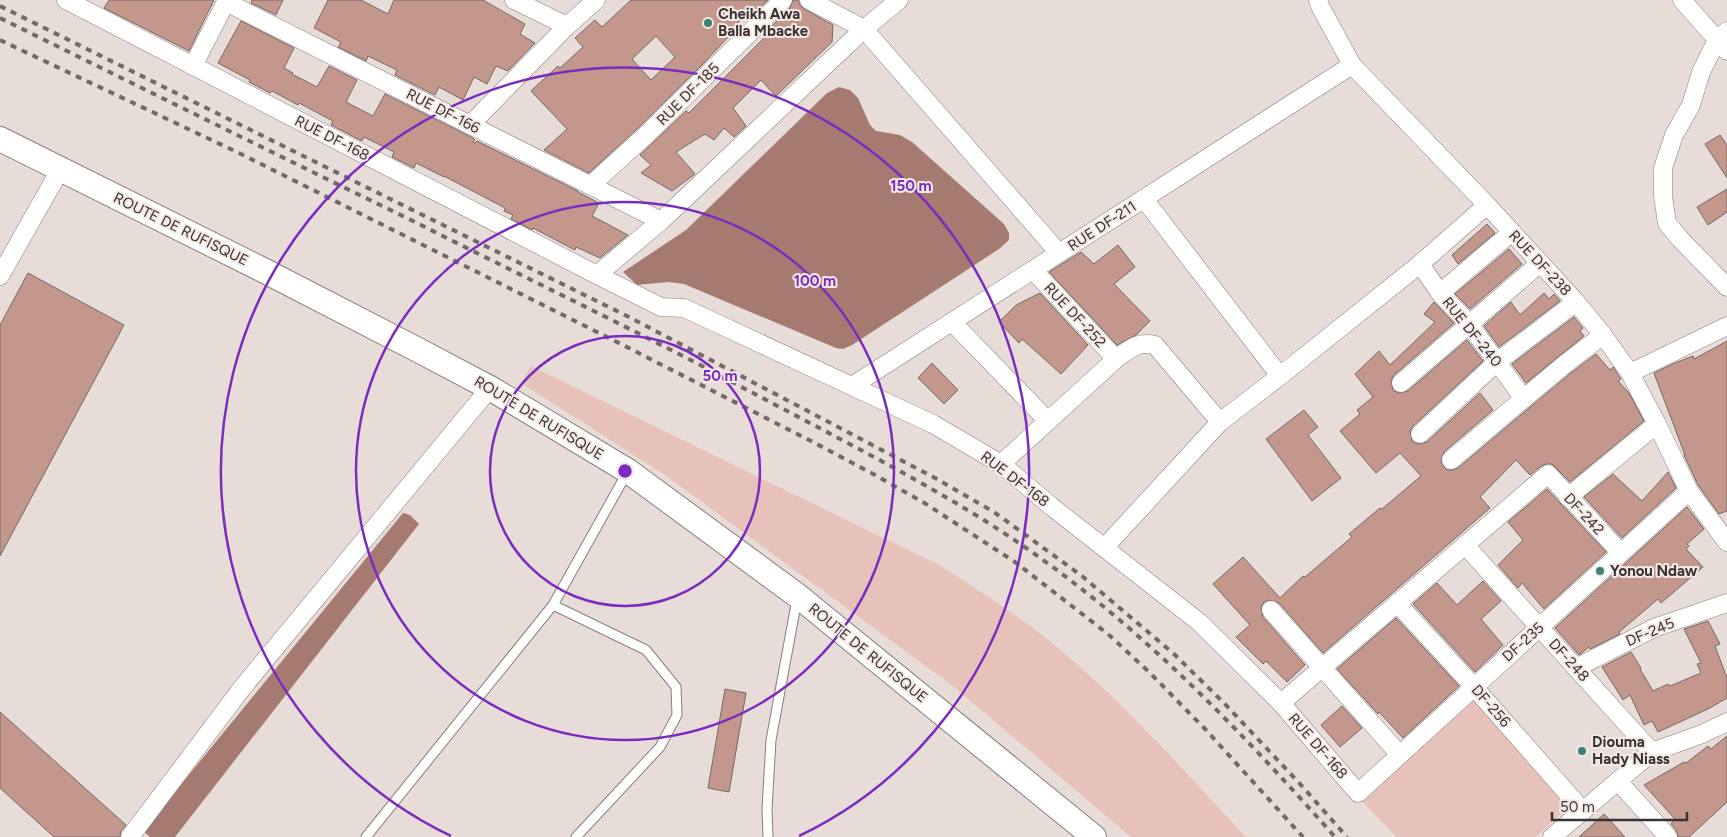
<svg xmlns="http://www.w3.org/2000/svg" width="1727" height="837" font-family="Figtree,sans-serif">
<style>
.green{fill:#e7c2ba}
.water{fill:#a57a70}
.building{fill:#c4978c;stroke:#746967;fill-rule:evenodd}
.lines{fill:none;stroke-linecap:round;stroke-linejoin:round}
.service-casing{stroke:#897e7c;stroke-width:11}
.minor-casing{stroke:#897e7c;stroke-width:19}
.secondary-casing{stroke:#897e7c;stroke-width:26}
.service{stroke:#fff;stroke-width:9}
.minor{stroke:#fff;stroke-width:18}
.secondary{stroke:#fff;stroke-width:24}
.rail{stroke:#716a68;stroke-width:4;stroke-dasharray:6 6;stroke-linecap:butt}
.ring{fill:none;stroke:#7b2cbf;stroke-width:2.5}
.poi-dot{fill:#3c8177;stroke:#f5e9e6;stroke-width:2}
.labels{text-anchor:middle;dominant-baseline:central;stroke-width:4;stroke-linejoin:round;paint-order:stroke}
.poi-label{font-size:15px;font-weight:bold;fill:#383332;stroke:#f5e9e6;text-anchor:start}
.street-label{font-size:15px;fill:#383332;stroke:#f5e9e6}
.centre{fill:#7b2cbf;stroke:#f5e9e6;stroke-width:2.5}
.ring-label{font-size:15px;text-anchor:middle;font-weight:bold;fill:#7b2cbf;stroke:#f5e9e6;stroke-width:4;stroke-linejoin:round;paint-order:stroke}
</style>
<rect width="100%" height="100%" fill="#e8dcd9"/>
<!-- green -->
<g class="green">
<path d="M531,366l408,199c34,22 70,44 103,70 75,59 139,133 204,202h-115l-178,-151 -288,-211 -144,-92z"/>
<path d="M1474,694l100,108 -38,35h-140l-35,-37z"/>
</g>
<!-- water -->
<g class="water">
<path d="M839,87l11,3 8,8 12,27 6,6 24,4 12,7 92,82 5,9v7l-10,9 -147,96 -9,4 -7,-1 -152,-64 -15,-2 -32,3 -14,-13 63,-42 141,-137z"/>
<path d="M403,513l7,2 9,9 -244,313h-25l-7,-6z"/>
</g>
<!-- building -->
<g class="building">
<path d="M109,0h105l-25,51 -85,-43z"/>
<path d="M252,0h31l-7,15 -25,-12z"/>
<path d="M328,0h33l27,14 6,-14h89l42,24 -5,10 15,9 -27,28 -12,-5 -9,18 -13,-7 -11,23 -24,-13 -4,8 -40,-20 2,-5 -29,-14 -2,5 -28,-14 3,-5 -27,-14z"/>
<path d="M631,0h137l-16,15 -4,-3 -18,19 2,2 -30,32 -64,63 -49,45 -45,-23 23,-21 -36,-38 27,-25 2,2 23,-21 -8,-9 20,-18 7,7zM656,36l19,21 -24,23 -19,-21z"/>
<path d="M793,0h5l2,5 4,4 29,16 -1,17 -56,54 -15,-16 -28,28 13,18 -12,11 -10,-9 -10,12 -9,-6 -29,18 19,22 -23,17 -31,-18 10,-8 -11,-10 46,-44 3,2 82,-82 -2,-2 21,-21z"/>
<path d="M241,21l53,27 -10,20 9,5 -1,1 25,13 12,-21 28,14 -11,22 27,14 12,-22 88,44 2,2 -2,2 2,1 2,-2 101,50v1l21,11 -7,13 36,19 -28,23 -24,-11 -1,3 -42,-22 -1,2 -21,-11 2,-4 -9,-4 1,-3 -61,-32v1l-28,-14 -2,5 -22,-11 2,-5 -30,-15 -2,4 -31,-16 2,-4 -34,-18 -1,2 -26,-14 -2,2 -21,-11 1,-2 -32,-17z"/>
<path d="M1720,135l7,10v33l-22,-34z"/>
<path d="M1727,189v23l-19,13 -11,-18z"/>
<path d="M1487,224l8,9 -37,31 -6,-9z"/>
<path d="M1118,245l17,22 -21,17 36,37 -14,14 -19,10 -68,-73 32,-20 13,12z"/>
<path d="M1509,249l13,15 -52,45 -15,-15z"/>
<path d="M28,273l96,52 -124,231v-231z"/>
<path d="M1040,293l48,52 -27,29 -39,-35 -3,4 -20,-21 17,-17z"/>
<path d="M1544,293l5,6 5,-5 6,7 -61,46 -15,-21 27,-24 9,13z"/>
<path d="M1434,302l20,21 -60,52 -3,5 2,10 5,3 10,-2 59,-51 16,21 -70,65 -3,5 2,10 5,3 10,-2 53,-49 13,17 -49,42 -3,9 2,5 4,4h5l6,-2 114,-96 24,-18 14,16 3,-3 8,12 -3,2 11,12 15,28 -74,61 -18,-18h-6l-5,2 -11,9 -14,-15 -36,37 10,11 -167,145 -44,-50 -10,-3 -5,2 -3,5 2,10 42,48 -18,17 -21,-21 -3,3 -27,-27 14,-12 -37,-41 30,-27 37,41 23,-22 2,1 47,-40 -3,-3 31,-26 2,1 39,-33 -21,-23 -24,20 -36,-42 20,-17 -3,-4 16,-13 -18,-23 24,-23 11,14 45,-43 -11,-8z"/>
<path d="M1574,317l9,11 -3,3 4,5 -58,47 -14,-19z"/>
<path d="M1727,341v170l-8,3 -21,-29 -14,-30h1l-31,-82 21,-10 18,-7 1,3z"/>
<path d="M932,363l26,27 -14,14 -26,-26z"/>
<path d="M1304,410l14,17 -10,8 33,43 -29,23 -46,-62z"/>
<path d="M1668,472l8,16 -54,50 -38,-41 29,-23 29,27z"/>
<path d="M1547,489l59,63 -62,57 -22,-26 -4,5 -20,-23 25,-25 -15,-18z"/>
<path d="M1687,507l17,22 -17,15 2,2 -3,3 17,18 -42,36 -3,-4 -39,33 1,2 -30,15 -1,-2 -10,8 -24,-27z"/>
<path d="M1483,581l18,20 -20,18 22,26 -28,27 -62,-68 24,-21 20,22z"/>
<path d="M1396,618l63,68 -56,52 -24,-26 -1,2 -41,-45z"/>
<path d="M1708,621l12,23 -5,2 12,32v20l-19,11 -50,23 -6,-11 -8,4 -14,-30 -7,5 -21,-33 29,-15 10,16 -1,1 13,22 15,-7 2,2 31,-13 -4,-9 4,-1 -17,-34z"/>
<path d="M725,689l21,4 -17,99 -21,-4z"/>
<path d="M1342,706l20,22 -22,19 -19,-22z"/>
<path d="M0,712l126,113 -5,6 -1,6h-66l-54,-49z"/>
<path d="M1727,736v66l-38,35h-11l-2,-7 -5,-6 4,-5 -31,-34 40,-23 2,1 22,-17 3,3z"/>
<path d="M1604,814l21,23h-46z"/>
</g>
<g class="lines">
<!-- service casing -->
<g class="service-casing">
<g id="service">
<path d="M553,605l93,45 30,37 1,28 -17,32 -84,90"/>
<path d="M366,837l187,-232 75,-134"/>
<path d="M768,837l-1,-28 4,-69 26,-141"/>
</g>
</g>
<!-- minor casing -->
<g class="minor-casing">
<g id="minor">
<path d="M66,0l531,275 64,32 23,1 249,116 68,40 51,43 147,115 82,81 77,90 331,-302"/>
<path d="M514,0l53,26"/>
<path d="M809,0l55,29 195,224"/>
<path d="M1318,0l3,8 31,57 135,140 89,97 27,33 27,38 27,51 32,67 38,51"/>
<path d="M1682,0l45,51"/>
<path d="M226,2l435,219"/>
<path d="M1727,31l-10,9 -16,32 -10,33 -17,30 -11,33v28l4,27 13,16 47,48"/>
<path d="M193,66l34,-66"/>
<path d="M470,125l97,-99 29,-26"/>
<path d="M591,185l54,-49 138,-136"/>
<path d="M1144,199l136,177"/>
<path d="M1420,264l20,29 29,31 55,75"/>
<path d="M1033,270l83,89"/>
<path d="M597,275l64,-54 203,-192 35,-29"/>
<path d="M0,276l60,-106"/>
<path d="M1440,293l72,-61"/>
<path d="M952,322l96,99"/>
<path d="M1630,373l97,-47"/>
<path d="M1401,383l139,-120"/>
<path d="M852,386l500,-321"/>
<path d="M1420,434l77,-72 79,-60"/>
<path d="M1451,460l114,-96 38,-29"/>
<path d="M1001,464l115,-105c14,-10 21,-18 39,-14l65,77"/>
<path d="M1568,497l89,-73"/>
<path d="M1465,545l187,207"/>
<path d="M1104,548l116,-126 60,-46 140,-112 67,-59"/>
<path d="M1397,603l77,84 109,124"/>
<path d="M1271,610l129,145"/>
<path d="M1576,668l78,-40 73,-25"/>
<path d="M1281,703l267,-229 73,79"/>
<path d="M1618,781l50,56"/>
<path d="M130,837l112,-149 248,-300"/>
<path d="M1552,837l100,-85 50,-18 25,-12"/>
</g>
</g>
<!-- secondary casing -->
<g class="secondary-casing">
<path id="secondary" d="M0,139l261,130 157,81 72,38 138,83 170,125 296,241"/>
</g>
<!-- service -->
<use href="#service" class="service"/>
<!-- minor -->
<use href="#minor" class="minor"/>
<!-- secondary -->
<use href="#secondary" class="secondary"/>
<!-- rail -->
<g class="rail">
<path d="M0,6l629,311 306,161 59,34 88,64 92,78 50,49 77,82 46,52"/>
<path d="M0,18c138,68 275,136 413,203 97,49 195,96 291,146 56,30 112,59 168,89 54,29 107,59 157,94 115,80 213,182 306,287"/>
<path d="M0,40l239,113 378,189 194,99 66,35 49,28 89,58 93,72 42,39 56,57 97,107"/>
</g>
</g>
<!-- distance rings -->
<g class="ring">
<circle cx="625" cy="471" r="135"/>
<circle cx="625" cy="471" r="269"/>
<path d="M451 836A404 404 0 1 1 799 836"/>
</g>
<!-- markers -->
<g class="poi-dot">
<circle cx="708" cy="23" r="5"/>
<circle cx="1600" cy="571" r="5"/>
<circle cx="1582" cy="751" r="5"/>
</g>
<g class="labels">
<!-- poi labels -->
<g class="poi-label">
<text x="718" y="14">Cheikh Awa<tspan x="718" dy="17">Balla Mbacke</tspan></text>
<text x="1610" y="571">Yonou Ndaw</text>
<text x="1592" y="742">Diouma<tspan x="1592" dy="17">Hady Niass</tspan></text>
</g>
<!-- street labels -->
<g class="street-label">
<text transform="translate(688 94) rotate(-45)">RUE DF-185</text>
<text transform="translate(443 111) rotate(27)">RUE DF-166</text>
<text transform="translate(332 138) rotate(27)">RUE DF-168</text>
<text transform="translate(1102 226) rotate(-33)">RUE DF-211</text>
<text transform="translate(181 229) rotate(26)">ROUTE DE RUFISQUE</text>
<text transform="translate(1540 263) rotate(47)">RUE DF-238</text>
<text transform="translate(1075 315) rotate(47)">RUE DF-252</text>
<text transform="translate(1472 332) rotate(51)">RUE DF-240</text>
<text transform="translate(539 418) rotate(31)">ROUTE DE RUFISQUE</text>
<text transform="translate(1015 479) rotate(37)">RUE DF-168</text>
<text transform="translate(1584 514) rotate(47)">DF-242</text>
<text transform="translate(1650 632) rotate(-23)">DF-245</text>
<text transform="translate(1523 642) rotate(-42)">DF-235</text>
<text transform="translate(868 653) rotate(39)">ROUTE DE RUFISQUE</text>
<text transform="translate(1569 660) rotate(48)">DF-248</text>
<text transform="translate(1491 706) rotate(49)">DF-256</text>
<text transform="translate(1318 746) rotate(49)">RUE DF-168</text>
</g>
</g>
<circle cx="625" cy="471" r="8" class="centre"/>
<g class="ring-label">
<text x="911" y="191">150 m</text>
<text x="815" y="286">100 m</text>
<text x="720" y="381">50 m</text>
</g>
<!-- scale -->
<path d="M1552 812v8h135v-8" fill="none" stroke="#383332" stroke-width="2.5"/>
<text x="1560" y="812" font-size="15" fill="#383332" stroke="#f5e9e6" stroke-width="4" paint-order="stroke">50 m</text>
</svg>
